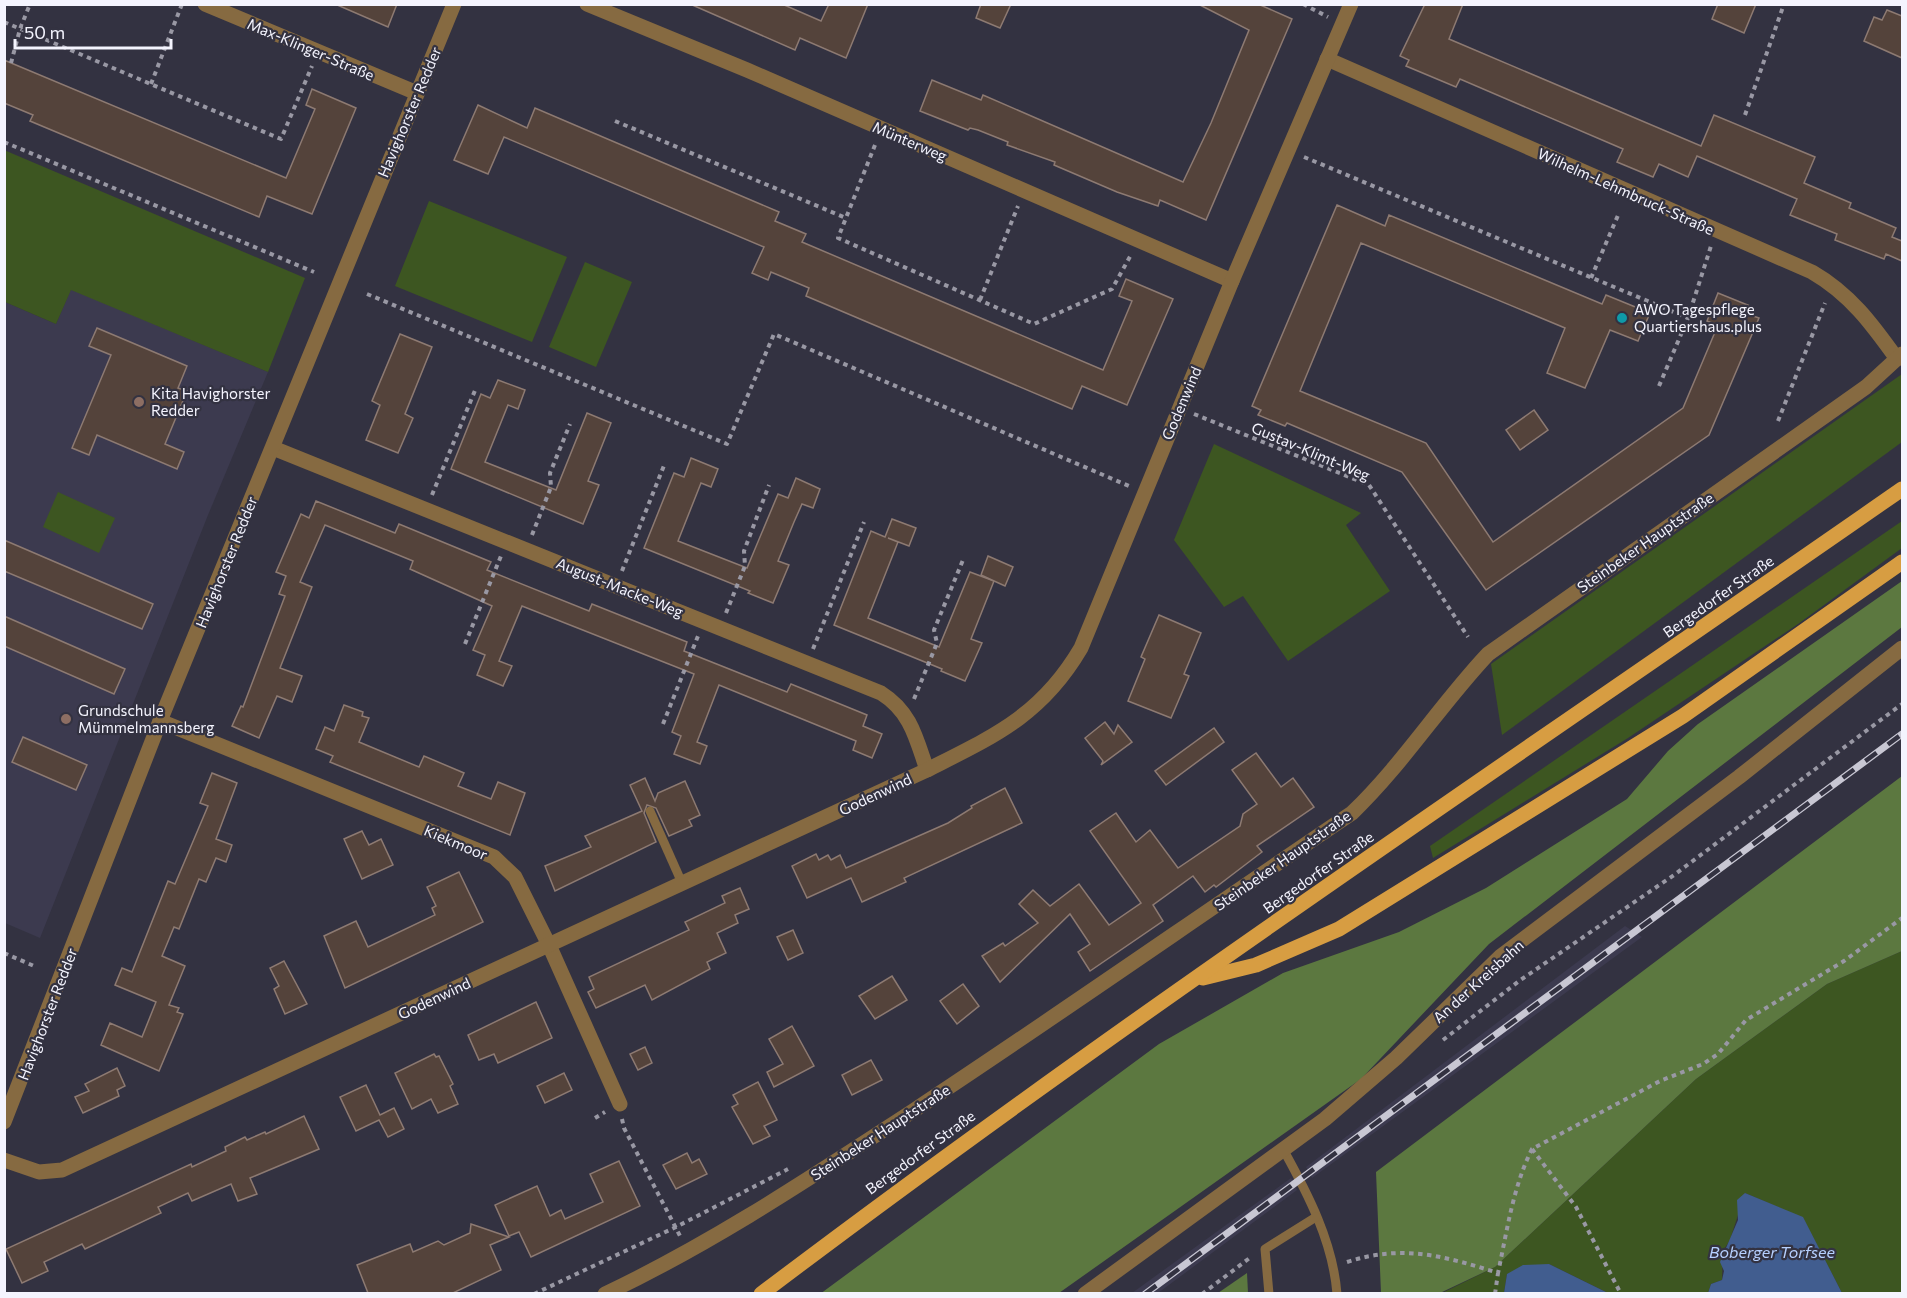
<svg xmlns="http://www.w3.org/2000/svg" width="1907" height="1298" font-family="Commissioner,sans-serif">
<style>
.built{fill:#3c3a4f}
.green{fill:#3d5621}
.forest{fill:#5c7840}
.water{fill:#415d8f}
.building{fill:#54433b;stroke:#8d7a72;stroke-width:1.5}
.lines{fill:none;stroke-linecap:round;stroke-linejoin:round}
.path{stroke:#9998a4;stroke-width:4;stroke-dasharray:4.5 4.5;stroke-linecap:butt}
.service{stroke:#866a41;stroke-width:9}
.minor{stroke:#866a41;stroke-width:15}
.tertiary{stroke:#866a41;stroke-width:15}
.primary{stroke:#d79d42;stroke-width:15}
.rail-casing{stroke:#c8c7d3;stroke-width:7}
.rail{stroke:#333241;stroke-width:4.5;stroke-dasharray:14;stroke-linecap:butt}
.culture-dot{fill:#0f9aa8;stroke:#333241;stroke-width:2}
.education-dot{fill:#8d6e63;stroke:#333241;stroke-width:2}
.labels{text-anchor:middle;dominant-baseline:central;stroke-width:4.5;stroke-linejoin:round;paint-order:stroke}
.street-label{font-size:15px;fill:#f4f4fe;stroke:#333241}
.poi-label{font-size:15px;fill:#f4f4fe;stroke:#333241;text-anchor:start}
.water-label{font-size:16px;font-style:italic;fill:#b6d0ff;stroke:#333241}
</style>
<rect width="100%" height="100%" fill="#333241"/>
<!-- built -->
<g class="built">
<path d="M71,289l197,83 -60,143 -168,423 -35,-15v-621l51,22z"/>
<path d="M1625,926l17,11 -330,241 -6,-11z"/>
<path d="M1291,1178l6,12 -139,103h-26z"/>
</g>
<!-- green -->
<g class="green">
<path d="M4,150l301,128 -37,94 -197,-82 -15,34 -51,-22z"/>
<path d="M429,201l138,56 -35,85 -137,-56z"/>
<path d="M585,262l47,20 -36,85 -47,-20z"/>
<path d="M1902,374v68l-400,293 -11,-71z"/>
<path d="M1214,444l147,69 -15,12 44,66 -102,70 -45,-65 -19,11 -50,-67z"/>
<path d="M58,492l57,26 -16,35 -56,-26z"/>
<path d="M1902,521v27l-104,76 -170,114 -195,120 -3,-12z"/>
<path d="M1902,951v342h-60l-39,-75 -58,-25 -15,47 -7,11 -1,29 -11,4 -3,9h-100l-59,-29 -42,10 -3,19 -64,1 55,-27 201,-188 131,-95z"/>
</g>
<!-- forest -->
<g class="forest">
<path d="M1902,581v46l-413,317 -128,135 -302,214 -239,1 339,-250 124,-71 116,-41 87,-44 141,-89 41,-48 30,-27z"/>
<path d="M1902,776v175l-75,33 -131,95 -201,188 -55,26h-59l-5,-121z"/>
<path d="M1247,1273l1,20h-30z"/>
</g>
<!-- water -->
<g class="water">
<path d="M1745,1193l58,24 39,76h-134l3,-9 11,-4 2,-9 -4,-9 18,-42 -1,-20z"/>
<path d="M1549,1264l59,29h-104l3,-19 16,-9z"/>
</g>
<!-- building -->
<g class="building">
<path d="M335,4h62l-9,23z"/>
<path d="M690,4h92l39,17 8,-17h39l-22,54 -46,-20 -5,12z"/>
<path d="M981,4h30l-11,24 -24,-10z"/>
<path d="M1198,4h60l34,15 -86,201 -46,-20 -2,6 -41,-14 -63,-27 1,-3 -48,-17 1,-3 -30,-12 -8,-2 -2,2 -48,-19 12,-31 49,20 2,-5 200,87 28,-59 38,-93z"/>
<path d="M1425,4h38l-14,35 252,107 13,-31 101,42 -11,26 47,20 -2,5 47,20 -4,9 10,4v20l-16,-7 -2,5 -49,-19 2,-6 -47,-19 7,-16 -100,-43 -9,21 -29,-13 -6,13 -36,-15 6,-13 -163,-70 -4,8 -50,-21 3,-6 -9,-4z"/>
<path d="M1718,4h38l-12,29 -32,-14z"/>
<path d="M1887,10l15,6v42l-38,-17 10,-24 8,3z"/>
<path d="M4,60l282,118 29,-69 -9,-4 6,-16 44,19 -44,106 -45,-18 -8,21 -229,-96 3,-6 -29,-12z"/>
<path d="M478,105l49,23 8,-20 49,21 195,83 -4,9 31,13 -4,8 301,128 29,-69 -13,-5 7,-17 47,20 -46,106 -45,-19 -10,23 -266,-113 3,-8 -38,-16 -3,8 -16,-7 12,-26 -260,-110 -16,37 -34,-14z"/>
<path d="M1337,205l48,21 4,-11 213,89 4,-9 44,18 -12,28 -28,-11 -25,58 -38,-15 18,-45 -204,-85 -61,148 126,52 67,99 190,-134 35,-83 -11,-4 11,-28 32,13 -3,8 12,4 -50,117 -223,155 -84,-118 -115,-49 -2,3 -27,-11 3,-5 -9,-4z"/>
<path d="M97,328l90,38 -9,22 9,3 -22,53 19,8 -7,17 -80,-34 -8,20 -17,-7 39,-93 -22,-9z"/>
<path d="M400,334l32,13 -27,67 8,4 -15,35 -32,-13 14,-35 -8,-4z"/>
<path d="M498,380l27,10 -7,19 -10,-4 -23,57 71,28 31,-77 24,10 -23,58 11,4 -16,39 -132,-55 30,-75 9,4z"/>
<path d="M1534,410l14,20 -28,20 -14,-20z"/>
<path d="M691,458l27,11 -7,18 -10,-4 -23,58 69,27 31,-74 10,4 8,-20 24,11 -7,19 -11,-4 -8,18 -16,39 11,4 -16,38 -25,-10 2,-2 -106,-43 30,-75 10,4z"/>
<path d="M316,501l79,32 4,-9 92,38 -4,8 102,41 3,-7 95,38 -3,9 103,41 4,-8 76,31 -4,11 19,8 -10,24 -19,-8 3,-9 -137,-56 -22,57 10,4 -7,18 -26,-10 7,-18 -9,-4 22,-58 -172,-68 -23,55 13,5 -9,20 -26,-11 8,-20 -12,-5 19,-44 -82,-37 3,-8 -88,-36 -25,57 12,5 -32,81 22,8 -10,26 -15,-6 -18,42 -27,-12 9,-20 2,1 42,-111 -6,-2 7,-18 -10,-4 25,-58 8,4z"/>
<path d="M892,519l24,9 -7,18 -21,-8 10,4 -30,76 71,29 31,-75 24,9 -23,58 11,4 -17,38 -24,-10 1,-2 -108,-44 37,-94 14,6z"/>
<path d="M4,540l149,64 -11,25 -138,-58z"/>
<path d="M988,556l25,11 -8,19 -24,-11z"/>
<path d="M1159,615l42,18 -17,41 5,2 -18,42 -43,-17 17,-42 -4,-2z"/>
<path d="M4,616l121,53 -11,25 -110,-48z"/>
<path d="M344,705l19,7 -1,4 7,2 -10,24 60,25 5,-11 40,17 -6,13 33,13 7,-17 27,11 -15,42 -180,-73 3,-6 -17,-7 9,-22 9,4z"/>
<path d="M1105,722l9,12 4,-9 14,17 -31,23 2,-4 -18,-23z"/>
<path d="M1214,728l10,14 -58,43 -11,-14z"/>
<path d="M23,737l64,28 -11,25 -64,-28z"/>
<path d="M1256,753l25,34 12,-9 21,29 -57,39 5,6 -46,35 -2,-2 -9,7 -12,-16 -40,29 10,16 -73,50 -12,-19 12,-8 -20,-30 -70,68 -18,-26 21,-13 2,3 33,-23 -19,-19 14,-14 17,16 29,-22 30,41 32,-22 -51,-72 26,-18 20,29 14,-12 28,38 62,-42 3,-12 14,-10 -25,-34z"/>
<path d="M212,773l25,10 -21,56 16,6 -6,17 -10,-4 -10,24 -7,-3 -20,50 -5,-2 -12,29 23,10 -16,39 10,3 -2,4 6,2 -24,57 -58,-26 9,-22 32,14 14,-35 -41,-17 7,-17 10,4 36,-91 7,3 33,-78 -8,-3z"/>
<path d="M645,778l10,23 3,-8 27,-12 15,34 -11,5 3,6 -23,10 -13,-28 -9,-3 -3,8 12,29 -101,49 -10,-25 46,-19 -6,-11 57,-25 -12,-26z"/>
<path d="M1005,788l17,35 -118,55 2,4 -44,20 -11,-24 -44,20 -15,-32 24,-12 3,6 9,-5 3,5 9,-5 6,13 102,-45 24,-15 -1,-2z"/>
<path d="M362,831l7,14 12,-6 12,26 -31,14 -18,-40z"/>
<path d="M459,872l24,50 -138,66 -21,-52 32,-15 12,26 67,-32 -3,-7 4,-2 -9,-19z"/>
<path d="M740,888l9,21 -14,6 3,8 -21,10 9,20 -19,9 3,7 -58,31 -7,-15 -49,23 -8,-16 6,-3 -5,-12 100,-47 -4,-8 40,-19 -3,-7z"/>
<path d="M793,930l10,23 -15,7 -11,-23z"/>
<path d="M284,961l23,43 -22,10 -11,-25 5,-3 -9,-18z"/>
<path d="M892,976l15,24 -32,19 -16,-23z"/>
<path d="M963,984l16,22 -22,18 -17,-23z"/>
<path d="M536,1002l16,36 -54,25 -4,-9 -15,6 -11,-25z"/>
<path d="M792,1026l22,40 -40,21 -7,-15 16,-8 -14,-25z"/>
<path d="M645,1047l7,16 -14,7 -8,-16z"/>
<path d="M434,1054l2,3 3,-1 14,28 -3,2 8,18 -20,9 -7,-14 -19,10 -17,-36z"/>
<path d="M871,1060l11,20 -30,15 -10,-20z"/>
<path d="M117,1068l8,18 -8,4 2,6 -36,17 -8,-16 14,-6 -4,-7z"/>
<path d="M564,1073l8,17 -27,13 -8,-17z"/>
<path d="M758,1082l19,38 -13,6 6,10 -17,8 -21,-37 6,-3 -5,-9z"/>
<path d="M366,1085l14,30 14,-7 10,21 -16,8 -9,-17 -23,11 -16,-34z"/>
<path d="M304,1116l15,33 -69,29 7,16 -19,7 -7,-17 -39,17 -4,-8 -30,14 3,6 -76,36 -3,-5 -38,18 4,9 -26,12 -16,-34 185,-85 1,3 34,-16 -1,-4 20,-10 2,3 18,-8 1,2z"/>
<path d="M687,1153l5,10 7,-4 8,15 -31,15 -13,-24z"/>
<path d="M619,1161l21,45 -109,51 -12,-25 -10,4 -14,-31 42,-19 13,30 11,-6 4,9 38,-17 -13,-28z"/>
<path d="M471,1224l38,13 -19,8 11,25 -48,23h-85l-11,-28 53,-21 3,8 25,-11 6,4 26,-12z"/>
</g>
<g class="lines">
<!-- path -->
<g class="path">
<path d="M1303,4l25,13"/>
<path d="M4,22l277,117 31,-73"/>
<path d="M11,63l9,-34 10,-25"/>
<path d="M151,84l31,-80"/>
<path d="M1745,115l39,-111"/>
<path d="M615,121l231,97"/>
<path d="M4,142l310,130"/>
<path d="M875,145l-37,93 196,86 78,-35 20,-36"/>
<path d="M1304,157l384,161"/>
<path d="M1591,278l28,-65"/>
<path d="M367,294l360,150 47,-110 355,152"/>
<path d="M980,300l38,-94"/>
<path d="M1659,386l29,-68 23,-72"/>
<path d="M1194,414l175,71 99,152"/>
<path d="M1778,421l47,-118"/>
<path d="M432,495l44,-107"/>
<path d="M532,535l19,-48 -1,-14 20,-49"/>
<path d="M622,571l43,-108"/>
<path d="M726,613l19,-47 -1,-15 25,-66"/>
<path d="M465,644l36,-88"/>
<path d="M813,649l51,-127"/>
<path d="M914,699l23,-56 -3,-13 29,-70"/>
<path d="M663,724l35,-88"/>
<path d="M4,953l30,13"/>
<path d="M1443,1040l76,-59 155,-106 228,-171"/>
<path d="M595,1118l10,-6"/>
<path d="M622,1119l2,9 56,108"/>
<path d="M1532,1149l44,58 45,87"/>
<path d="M1347,1262c55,-18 98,-6 151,11 9,-42 15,-86 34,-124l128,-68 43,-17 15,-10 28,-34 98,-59 58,-43"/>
<path d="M534,1294l142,-67 112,-58"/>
<path d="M1202,1294l49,-37"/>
<path d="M1495,1294l3,-21"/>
</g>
<!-- service -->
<g class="service">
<path d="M650,811l32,72"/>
<path d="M1283,1149c25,45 50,93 54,145"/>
<path d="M1269,1294l-4,-45 51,-32"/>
</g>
<!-- minor -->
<g class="minor">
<path d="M205,4l212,89"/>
<path d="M587,4l160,66 485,211"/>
<path d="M1327,59l485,213c38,22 60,52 85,87"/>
<path d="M273,448l608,245c30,19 35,45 46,77"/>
<path d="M160,721l334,136 21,20 34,68 71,159"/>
<path d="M4,1160l35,12 23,-2 865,-400c67,-34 114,-54 154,-122l151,-367 119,-277"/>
<path d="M605,1294c108,-51 208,-118 308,-183 147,-97 292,-199 439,-298 51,-49 88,-108 136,-159l378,-267 36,-33"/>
<path d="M1085,1294l240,-175 71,-61 105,-102 238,-179 163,-129"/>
</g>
<!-- tertiary -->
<path class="tertiary" d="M4,1122l156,-401 294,-717"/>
<!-- primary -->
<g class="primary">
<path d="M1203,978l53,-13 83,-36 344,-213 219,-154"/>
<path d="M761,1294c371,-281 759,-539 1141,-805"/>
</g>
<!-- rail casing -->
<g class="rail-casing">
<path id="rail" d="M1145,1294l757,-560"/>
</g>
<!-- rail -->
<use href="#rail" class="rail"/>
</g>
<!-- markers -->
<circle class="culture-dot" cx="1622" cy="318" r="6"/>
<g class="education-dot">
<circle cx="139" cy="402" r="6"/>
<circle cx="66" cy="719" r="6"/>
</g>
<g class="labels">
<!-- street labels -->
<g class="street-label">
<text transform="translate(311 49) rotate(23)">Max-Klinger-Straße</text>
<text transform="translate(409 112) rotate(-67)">Havighorster Redder</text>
<text transform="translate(910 141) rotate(23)">Münterweg</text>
<text transform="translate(1626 191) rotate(24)">Wilhelm-Lehmbruck-Straße</text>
<text transform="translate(1181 403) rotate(-67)">Godenwind</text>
<text transform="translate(1311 451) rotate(23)">Gustav-Klimt-Weg</text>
<text transform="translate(1645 542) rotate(-35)">Steinbeker Hauptstraße</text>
<text transform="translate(226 562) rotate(-68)">Havighorster Redder</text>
<text transform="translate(620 587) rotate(22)">August-Macke-Weg</text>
<text transform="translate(1718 596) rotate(-35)">Bergedorfer Straße</text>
<text transform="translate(875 794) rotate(-25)">Godenwind</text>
<text transform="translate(456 842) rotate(23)">Kiekmoor</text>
<text transform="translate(1282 860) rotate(-35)">Steinbeker Hauptstraße</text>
<text transform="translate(1318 872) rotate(-35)">Bergedorfer Straße</text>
<text transform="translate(1478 981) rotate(-42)">An der Kreisbahn</text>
<text transform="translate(434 998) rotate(-25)">Godenwind</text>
<text transform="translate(47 1014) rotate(-69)">Havighorster Redder</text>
<text transform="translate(880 1132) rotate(-33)">Steinbeker Hauptstraße</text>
<text transform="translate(920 1152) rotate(-36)">Bergedorfer Straße</text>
</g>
<!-- poi labels -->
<g class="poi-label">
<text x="1634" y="309">AWO Tagespflege<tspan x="1634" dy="17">Quartiershaus.plus</tspan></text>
<text x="151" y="393">Kita Havighorster<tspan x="151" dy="17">Redder</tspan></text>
<text x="78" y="710">Grundschule<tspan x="78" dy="17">Mümmelmannsberg</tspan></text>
</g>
<!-- water labels -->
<g class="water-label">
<text x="1772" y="1251">Boberger Torfsee</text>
</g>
</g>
<!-- border -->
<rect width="1907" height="1298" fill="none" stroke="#f4f4fe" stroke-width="12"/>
<!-- scale -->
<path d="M15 39v9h156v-9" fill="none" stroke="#f4f4fe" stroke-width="3"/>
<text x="24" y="39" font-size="18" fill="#f4f4fe" stroke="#333241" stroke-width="4.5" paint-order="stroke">50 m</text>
</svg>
